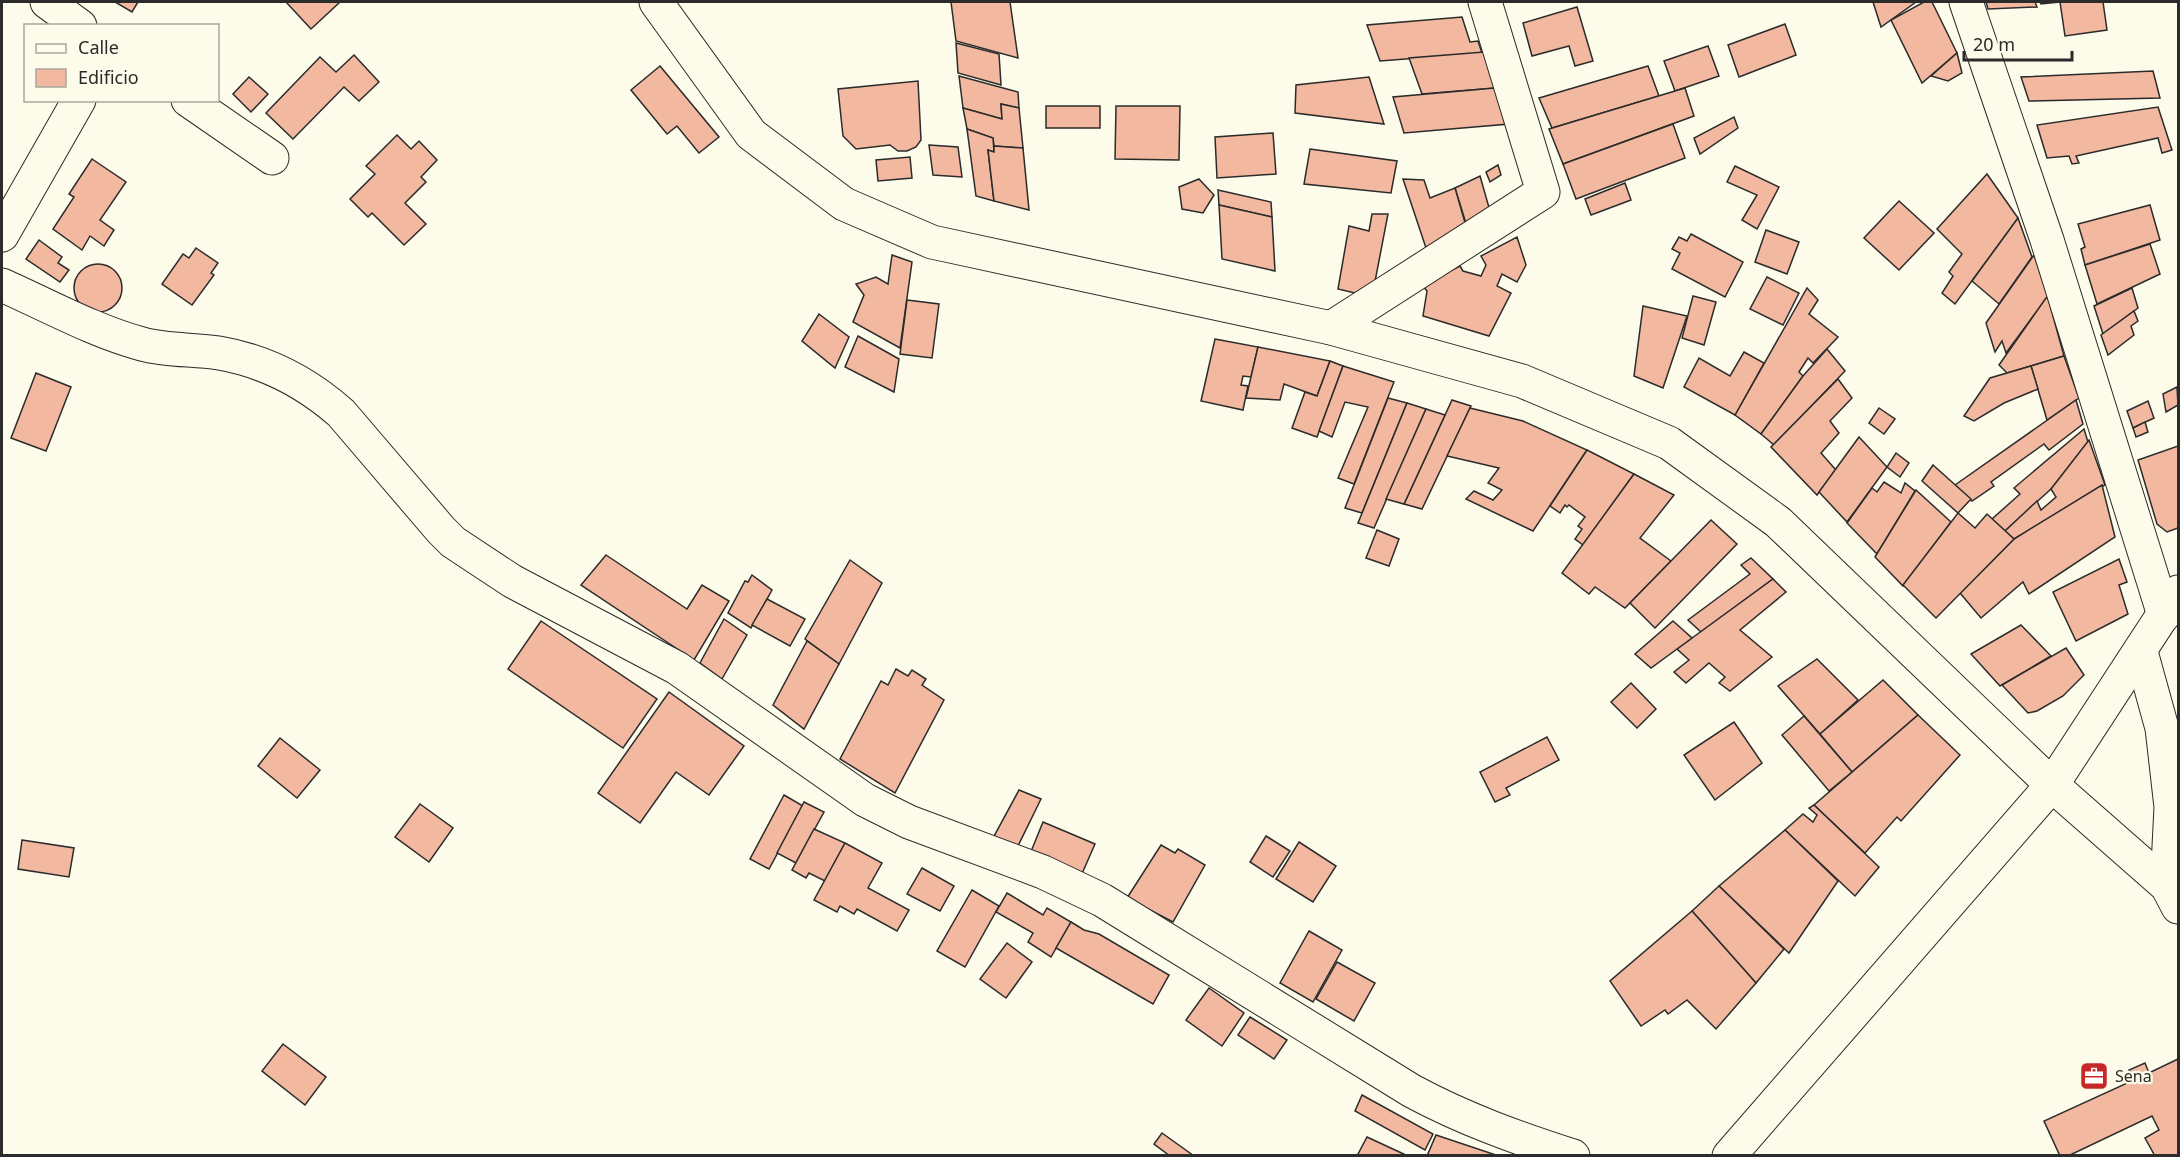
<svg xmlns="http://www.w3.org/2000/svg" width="2180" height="1157" font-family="'Noto Sans',sans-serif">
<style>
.building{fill:#f2b8a0;stroke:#2b2b2b;stroke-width:1.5}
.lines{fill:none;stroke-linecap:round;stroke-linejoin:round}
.minor-casing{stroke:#2b2b2b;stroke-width:35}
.primary-casing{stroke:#2b2b2b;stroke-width:35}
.minor{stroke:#fdfbea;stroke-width:33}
.primary{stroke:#fdfbea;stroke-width:33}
.labels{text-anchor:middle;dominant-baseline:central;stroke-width:4.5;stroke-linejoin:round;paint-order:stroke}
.poi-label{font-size:16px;fill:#2b2b2b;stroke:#fdfbea;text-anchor:start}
</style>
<rect width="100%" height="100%" fill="#fdfbea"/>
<!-- building -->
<g class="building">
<path d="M115,2h23l-6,10z"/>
<path d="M286,2h54l-29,27z"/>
<path d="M951,2h59l8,56 -62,-17z"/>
<path d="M1873,2h43l-35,25z"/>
<path d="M1924,2h8l25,51 -35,30 -31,-63z"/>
<path d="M1986,2h49l2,5 -49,2z"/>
<path d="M2040,2h63l4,28 -42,6 -5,-34 -19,2z"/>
<path d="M1577,7l16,54 -18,5 -6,-20 -37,10 -9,-33z"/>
<path d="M1462,17l8,25 8,-1 4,12 -102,8 -13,-36z"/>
<path d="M1785,24l11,31 -57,22 -11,-32z"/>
<path d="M956,43l43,11 2,31 -43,-12z"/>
<path d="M1708,46l11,30 -44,15 -11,-30z"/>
<path d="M1484,52l11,36 -73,6 -13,-36z"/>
<path d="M1957,53l5,20 -14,8 -17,-5z"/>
<path d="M354,55l25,27 -20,19 -15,-14 -51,52 -27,-26 54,-56 16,15z"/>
<path d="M660,66l59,71 -20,16 -22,-27 -10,8 -36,-44z"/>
<path d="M1648,66l11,30 -107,32 -13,-30z"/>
<path d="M2153,71l7,27 -131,3 -8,-24z"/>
<path d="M959,76l59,16 1,16 -18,-4 1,15 -39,-11z"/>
<path d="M249,77l19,17 -17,18 -18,-18z"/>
<path d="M1369,77l15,47 -89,-11 1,-28z"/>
<path d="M918,81l3,59 -5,7 -9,4h-9l-8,-6 -34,4 -13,-13 -5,-47z"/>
<path d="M1495,88l14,36 -105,9 -11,-36z"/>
<path d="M1685,88l9,28 -131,48 -14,-35z"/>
<path d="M1001,104l18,4 4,40 -29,-2 -1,-8 -26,-9 -4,-21 39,11z"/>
<rect x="1046" y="106" width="54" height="22"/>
<path d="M1116,106h64l-1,54 -64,-1z"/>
<path d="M2158,107l14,43 -10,3 -4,-15 -82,18 3,7 -7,1 -3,-8 -22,2 -10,-33z"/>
<path d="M1734,117l4,11 -38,26 -6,-16z"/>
<path d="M1673,124l12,34 -109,41 -13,-35z"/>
<path d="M967,129l26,9 1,14 -6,-2 6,51 -18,-5z"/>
<path d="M1273,133l3,41 -59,4 -2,-41z"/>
<path d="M397,135l14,14 8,-8 18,19 -16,17 5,5 -21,21 21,21 -22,21 -32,-32 -4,4 -18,-18 25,-25 -9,-8z"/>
<path d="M929,145l29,2 4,30 -29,-2z"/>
<path d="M994,146l29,2 6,62 -35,-9 -6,-51 6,2z"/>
<path d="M1310,149l87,12 -6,32 -87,-9z"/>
<path d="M910,157l2,21 -34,3 -2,-21z"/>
<path d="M92,159l34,23 -26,38 14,10 -10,16 -14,-10 -8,14 -29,-21 21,-32 -5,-3z"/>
<path d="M1498,165l3,10 -11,7 -4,-10z"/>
<path d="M1735,166l44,21 -22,42 -15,-9 15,-25 -30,-13z"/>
<path d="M1987,174l31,44 -63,86 -13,-11 11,-17 -4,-4 13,-18 -25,-25z"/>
<path d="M1480,176l12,42 -24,12 -13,-42z"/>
<path d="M1199,179l15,16 -11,18 -21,-4 -3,-22z"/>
<path d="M1403,179l21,1 6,18 25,-10 13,45 -40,21z"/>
<path d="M1625,183l6,17 -40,15 -6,-16z"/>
<path d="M1218,190l53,12 1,15 -53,-12z"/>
<path d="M1899,201l35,32 -35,37 -35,-32z"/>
<path d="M1219,205l53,12 3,54 -53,-12z"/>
<path d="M2150,205l10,35 -75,25 -4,-16 4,-2 -7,-23z"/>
<path d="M1372,214h16l-16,83 -34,-8 11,-63 20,5z"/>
<path d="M2018,218l14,39 -33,47 -27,-23z"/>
<path d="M1766,230l33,12 -12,32 -32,-12z"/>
<path d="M1691,234l52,28 -18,35 -53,-28 8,-16 -8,-4 7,-12 8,4z"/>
<path d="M1517,237l9,28 -9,17 -15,-8 -5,12 14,7 -22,43 -66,-20 4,-25 -5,-6 38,-19 3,5 18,5 5,-11 -5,-9z"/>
<path d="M39,240l23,17 -4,6 11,7 -9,12 -34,-23z"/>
<path d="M2150,244l10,30 -63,30 -12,-39z"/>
<path d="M196,248l22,15 -7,10 3,2 -22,30 -30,-21 21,-30 6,4z"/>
<path d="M892,255l20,7 -12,86 -47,-26 11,-27 -8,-11 20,-7 12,7z"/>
<path d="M2034,255l14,41 -42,57 -4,-12 -7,11 -9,-29z"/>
<circle cx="98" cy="288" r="24"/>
<path d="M1767,277l32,16 -16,32 -33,-16z"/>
<path d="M1807,288l11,12 -9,14 29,23 -25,26 -5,-5 -9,14 4,4 -42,58 -26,-19z"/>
<path d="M2132,288l6,20 -35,26 -9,-28z"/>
<path d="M1693,296l23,6 -12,43 -22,-7z"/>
<path d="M2046,298h2l16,58 -57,17 -8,-8z"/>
<path d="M907,300l32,4 -7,54 -32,-4z"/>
<path d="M1643,306l44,10 -24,72 -29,-12z"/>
<path d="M2134,311l4,10 -7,5 3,9 -26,20 -7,-20z"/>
<path d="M819,314l30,23 -14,31 -33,-27z"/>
<path d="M858,336l41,23 -5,33 -49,-25z"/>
<path d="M1215,339l43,8 -7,30 -8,-1 -2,9 7,1 -5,24 -42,-9z"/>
<path d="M1258,347l72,14 -13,35 -33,-12 -4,16 -34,-2z"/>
<path d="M1827,349l18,22 -71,74 -13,-11 42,-58z"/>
<path d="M1744,352l20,11 -29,52 -51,-28 15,-29 31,18z"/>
<path d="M2064,356l15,42 -32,22 -16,-54z"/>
<path d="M1330,361l13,5 -26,71 -25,-9 13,-36 12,4z"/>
<path d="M1343,366l51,16 -40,102 -16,-6 30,-71 -23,-5 -13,35 -13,-6z"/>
<path d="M2031,366l7,23 -34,14 -30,18 -10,-5 26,-38z"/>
<path d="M36,373l35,14 -25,64 -35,-13z"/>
<path d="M1838,379l14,19 -22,23 9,12 -18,20 15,17 -19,25 -46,-48z"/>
<path d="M2177,387l1,18 -12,7 -3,-18z"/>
<path d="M1388,398l19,5 -45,110 -17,-5z"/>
<path d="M1452,400l19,6 -1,2 -48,101 -18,-5z"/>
<path d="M2076,400l7,24 -34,26 -5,-6 -53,38 3,4 -22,15 -17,-16z"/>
<path d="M2148,401l6,17 -21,10 -6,-17z"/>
<path d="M1407,403l19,6 -52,119 -16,-5z"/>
<path d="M1470,408l53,13 64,29 -54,81 -67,-32 8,-8 19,9 9,-10 -14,-7 11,-15 -52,-12z"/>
<path d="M1879,408l16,11 -11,15 -15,-11z"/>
<path d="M1426,409l19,6 -41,89 -18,-5z"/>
<path d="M2145,422l3,10 -12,5 -3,-9z"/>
<path d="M2084,429l4,13 -37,47 -46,42 -13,-12 28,-25 -6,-6z"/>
<path d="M1859,437l28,30 -40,55 -28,-30z"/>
<path d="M2089,440l16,45 -91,54 -9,-8 32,-30 4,9 15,-13 -5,-8z"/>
<path d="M2178,446v82l-11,4 -10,-8 -19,-64z"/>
<path d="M1587,450l47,24 -51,71 -8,-6 7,-10 -4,-3 7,-9 -16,-12 -2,2 -2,-2 -5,8 -10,-7z"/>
<path d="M1896,453l13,10 -9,14 -13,-10z"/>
<path d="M1933,465l38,34 -13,14 -36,-32z"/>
<path d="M1634,474l40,21 -34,43 31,23 -46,47 -30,-21 -6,7 -27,-21z"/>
<path d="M1884,482l17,11 4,-10 10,8 -38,63 -30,-31 25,-35 5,4z"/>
<path d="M2102,485l13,52 -86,57 -6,-12 -42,36 -21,-25 54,-54z"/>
<path d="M1916,490l35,32 -48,64 -28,-29z"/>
<path d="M1958,513l17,15 12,-14 27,25 -78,79 -33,-33z"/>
<path d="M1711,520l26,24 -82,84 -25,-25z"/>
<path d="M1377,530l22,9 -10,27 -23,-8z"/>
<path d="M606,555l81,54 15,-24 27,16 -35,59 -113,-75z"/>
<path d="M1751,558l22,21 -72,53 -13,-12 62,-46 -9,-9z"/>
<path d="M2119,559l8,23 -8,3 9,29 -52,27 -23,-49z"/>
<path d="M850,560l32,23 -43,81 -34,-25z"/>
<path d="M752,575l20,15 -21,38 -23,-15 17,-32 3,1z"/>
<path d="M1773,579l13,13 -46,38 32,27 -42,34 -11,-8 6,-6 -16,-14 -23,20 -12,-11 15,-12 -12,-11z"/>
<path d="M767,599l38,20 -15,27 -38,-21z"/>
<path d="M724,619l23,16 -25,44 -22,-16z"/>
<path d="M541,621l116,78 -34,49 -115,-79z"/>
<path d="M1673,621l19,17 -41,30 -16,-14z"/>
<path d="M2021,625l30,31 -51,30 -29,-32z"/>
<path d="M807,641l32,23 -35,65 -31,-24z"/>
<path d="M2066,648l18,27 -21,21 -26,15 -9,2 -26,-28z"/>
<path d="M1817,659l41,41 -38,34 -42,-48z"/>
<path d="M896,669l12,7 4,-6 14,9 -4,6 22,15 -49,93 -55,-34 41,-78 7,4z"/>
<path d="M1883,680l35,35 -66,57 -32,-38z"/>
<path d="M1631,683l25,26 -19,19 -26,-26z"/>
<path d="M669,692l75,54 -35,49 -33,-23 -36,51 -42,-30z"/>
<path d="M1918,715l42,40 -59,66 -4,-4 -32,36 -51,-48z"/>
<path d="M1804,716l48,56 -23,19 -47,-56z"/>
<path d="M1734,722l28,41 -47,37 -31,-45z"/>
<path d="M1547,737l12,23 -53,28 4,7 -15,7 -15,-30z"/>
<path d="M280,738l40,32 -23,28 -39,-32z"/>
<path d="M1019,790l22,9 -25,51 -24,-10z"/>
<path d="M784,795l19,11 -34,63 -19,-10z"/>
<path d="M804,802l20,10 -28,51 -19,-10z"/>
<path d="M420,804l33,24 -24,34 -34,-25z"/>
<path d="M1814,805l65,62 -24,29 -70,-66 18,-16 10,8 4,-7 -8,-7z"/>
<path d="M1043,822l52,22 -14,32 -51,-22z"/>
<path d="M814,829l31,14 -20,38 -16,-8 -3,5 -14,-8z"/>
<path d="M1785,830l53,51 -49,72 -70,-67z"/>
<path d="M1266,836l24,15 -17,26 -23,-15z"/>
<path d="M22,840l52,8 -5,29 -51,-8z"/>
<path d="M1299,842l37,24 -23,36 -37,-23z"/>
<path d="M845,843l37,20 -14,25 41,22 -12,21 -40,-22 -3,5 -14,-8 -3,6 -23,-12z"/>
<path d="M1161,845l14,8 3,-4 27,16 -32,57 -46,-24z"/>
<path d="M922,868l32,18 -14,25 -33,-17z"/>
<path d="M1719,886l65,63 -28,34 -64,-72z"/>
<path d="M972,890l27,16 -34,61 -28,-16z"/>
<path d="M1007,893l36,22 4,-7 24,14 -20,35 -23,-15 5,-9 -37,-21z"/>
<path d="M1692,911l64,72 -40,46 -29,-29 -19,14 -3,-4 -24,16 -31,-45z"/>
<path d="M1071,922l13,8 15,4 70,41 -16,29 -97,-56z"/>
<path d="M1309,931l33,19 -29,52 -33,-19z"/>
<path d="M1007,943l25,19 -26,36 -26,-19z"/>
<path d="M1337,962l38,21 -21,38 -38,-22z"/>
<path d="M1209,988l35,25 -22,33 -36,-26z"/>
<path d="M1250,1017l37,23 -13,19 -36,-24z"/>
<path d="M283,1044l43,33 -21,28 -43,-34z"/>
<path d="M2178,1059v97h-23l-10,-18 14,-8 -7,-14 -84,40h-8l-16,-35 90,-41 -5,-10 16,-7 4,10z"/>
<path d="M1362,1095l71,39 -8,16 -70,-39z"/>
<path d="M1162,1133l32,23h-24l-16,-12z"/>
<path d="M1436,1135l60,20v1h-69z"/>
<path d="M1367,1137l41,19h-51z"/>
</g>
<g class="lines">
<!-- minor casing -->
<g class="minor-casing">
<g id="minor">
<path d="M47,2l33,24"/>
<path d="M656,2l95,132 93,70 88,38 399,86 191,53 147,62 109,79 274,263 115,101 11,21"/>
<path d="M1966,2l81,238 117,375"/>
<path d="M188,100l84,58"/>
<path d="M2,235l77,-135"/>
<path d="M2,285c45,20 92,46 140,59 25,7 52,5 77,9 46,8 88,30 122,60l100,117 12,12 59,39 165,87 188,132 44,22 134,50 59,28 310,191c52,28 105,47 161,65"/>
<path d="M1331,328l212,-136 -58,-190"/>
<path d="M2141,652l21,76 9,79 -4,79"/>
</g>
</g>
<!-- primary casing -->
<g class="primary-casing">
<path id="primary" d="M1729,1156l323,-371 126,-193"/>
</g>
<!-- minor -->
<use href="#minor" class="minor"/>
<!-- primary -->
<use href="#primary" class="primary"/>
</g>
<!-- icons -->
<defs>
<g id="office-square" transform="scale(1.5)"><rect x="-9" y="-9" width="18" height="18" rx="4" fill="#c62828" stroke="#fdfbea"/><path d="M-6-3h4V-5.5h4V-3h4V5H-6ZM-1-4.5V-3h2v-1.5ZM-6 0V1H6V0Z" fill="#fff"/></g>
</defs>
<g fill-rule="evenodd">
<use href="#office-square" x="2094" y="1076"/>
</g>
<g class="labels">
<!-- poi labels -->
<g class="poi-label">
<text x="2115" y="1076">Sena</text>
</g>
</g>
<!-- border -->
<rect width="2180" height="1157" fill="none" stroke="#2b2b2b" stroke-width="6"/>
<!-- legend -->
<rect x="24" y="24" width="195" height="78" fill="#fdfbea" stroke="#a9a89e" stroke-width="1.5"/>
<rect x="36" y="44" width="30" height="9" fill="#fdfbea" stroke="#a9a89e" stroke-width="1.5"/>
<text x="78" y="54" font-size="18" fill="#2b2b2b">Calle</text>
<rect x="36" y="69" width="30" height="18" fill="#f2b8a0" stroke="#a9a89e" stroke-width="1.5"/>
<text x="78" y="84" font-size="18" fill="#2b2b2b">Edificio</text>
<!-- scale -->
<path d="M1964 51v9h108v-9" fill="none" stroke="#2b2b2b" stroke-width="3"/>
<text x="1973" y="51" font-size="18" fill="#2b2b2b" stroke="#fdfbea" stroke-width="4.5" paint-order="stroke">20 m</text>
</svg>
